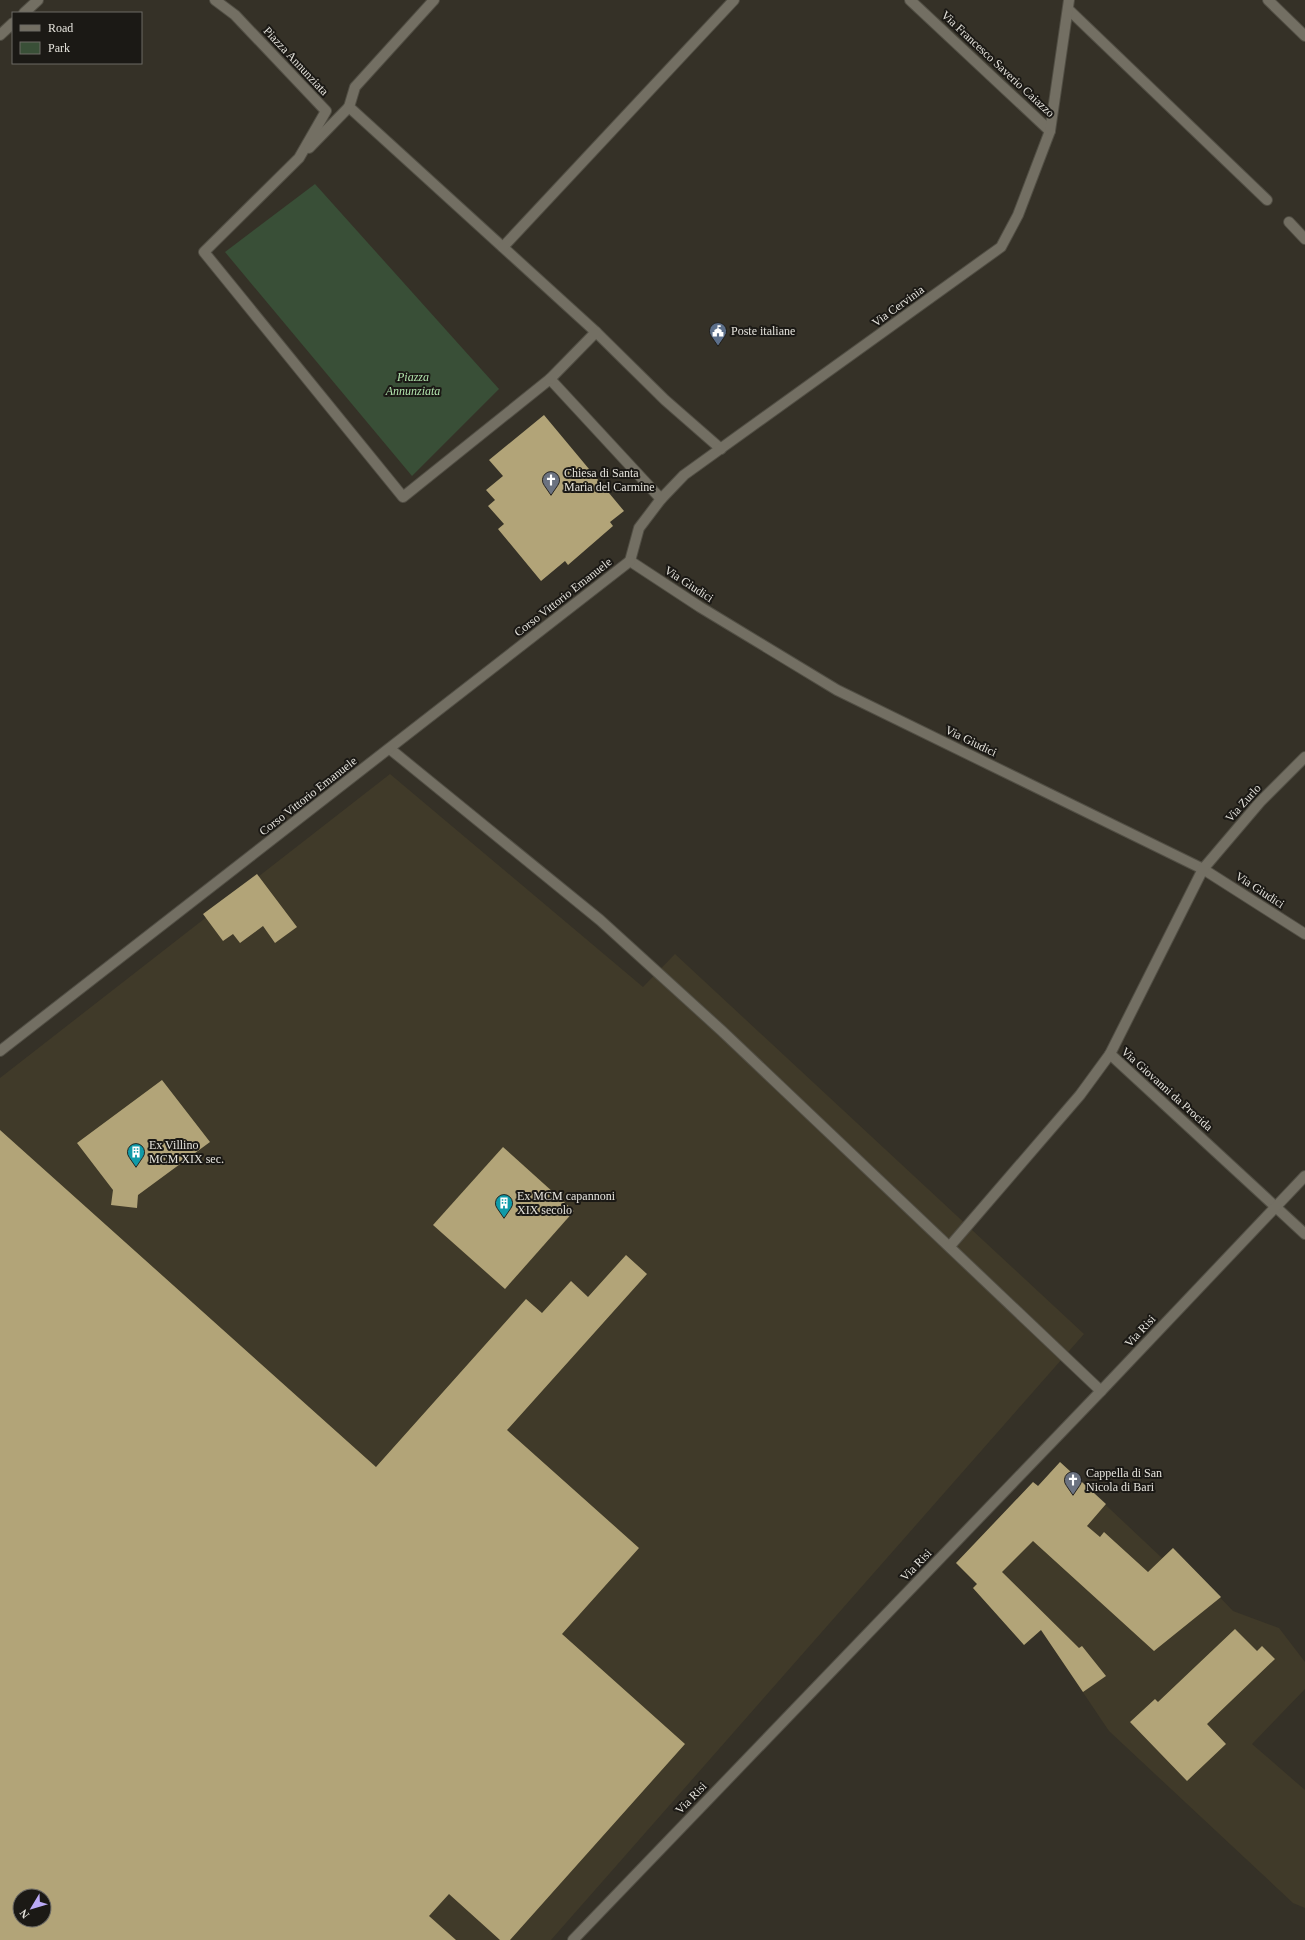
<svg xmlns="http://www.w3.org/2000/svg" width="1305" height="1940" font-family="'Times New Roman',serif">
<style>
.built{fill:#403a29;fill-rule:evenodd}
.green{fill:#394f37}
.building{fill:#b2a478;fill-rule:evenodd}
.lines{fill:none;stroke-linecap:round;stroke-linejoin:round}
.lane-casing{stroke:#514e44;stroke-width:12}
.street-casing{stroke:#514e44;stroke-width:12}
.lane{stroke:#736f63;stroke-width:10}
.street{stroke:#736f63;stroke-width:10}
.labels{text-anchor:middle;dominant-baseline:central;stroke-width:4;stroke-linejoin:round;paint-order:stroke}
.street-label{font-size:12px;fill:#e5e3dc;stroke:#1b1915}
.poi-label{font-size:12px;fill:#e5e3dc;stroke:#1b1915;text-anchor:start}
.park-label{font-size:12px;font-style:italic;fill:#b1e4ad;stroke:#1b1915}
</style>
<rect width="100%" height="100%" fill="#353127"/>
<!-- built -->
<g class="built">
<path d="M390,774l253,213 32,-33 409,380 -533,606h-551v-862zM20,1896h24v24h-24z"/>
<path d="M1060,1462l102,96 11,-10 60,63 46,17 26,34v27l-53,55 53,46v118l-12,-5 -184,-172 -68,-101 -17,15 -51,-57 4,-4 -21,-21 77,-81 6,4z"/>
</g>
<!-- green -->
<path class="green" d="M315,184l184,205 -87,87 -187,-224z"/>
<!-- building -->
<g class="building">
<path d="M544,415l80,96 -14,11 3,4 -45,39 -3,-4 -24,20 -43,-52 6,-5 -16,-18 7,-6 -9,-10 17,-14 -14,-16z"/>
<path d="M257,874l40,53 -22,16 -12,-17 -23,17 -7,-9 -10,7 -20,-27z"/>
<path d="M162,1080l48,62 -72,53 -1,13 -26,-3 2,-15 -36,-47z"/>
<path d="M0,1130l376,337 150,-168 16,14 29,-32 17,16 38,-42 21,19 -140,156 132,118 -77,86 123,110 -175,196h-10l-51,-46 -20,22 27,24h-456zM20,1896h24v24h-24z"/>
<path d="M503,1147l71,64 -69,78 -72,-64z"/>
<path d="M1060,1462l46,42 -19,22 13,11 4,-5 44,40 25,-24 48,49 -67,54 -121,-110 -31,31 77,76 3,-2 24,30 -23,16 -42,-62 -17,15 -51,-57 4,-4 -21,-21 77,-81 5,4z"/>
<path d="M1235,1629l22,22 5,-5 13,13 -68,65 19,20 -39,37 -57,-59 25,-23 3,3z"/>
</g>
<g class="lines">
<!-- lane casing -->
<g class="lane-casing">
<g id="lane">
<path d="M1068,9l199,191"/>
<path d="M1289,222l16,17"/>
</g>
</g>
<!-- street casing -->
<g class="street-casing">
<g id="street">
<path d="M215,0l20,15 91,96 -27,47 -95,94 199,245 147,-118 111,120"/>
<path d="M434,0l-79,87 -6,20 247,225 69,68 56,49"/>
<path d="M910,0l140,131"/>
<path d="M1268,0l37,36"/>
<path d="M24,13l14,-13"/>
<path d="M0,35l13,-12"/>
<path d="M309,148l40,-41"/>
<path d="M503,247l231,-247"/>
<path d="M550,379l46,-47"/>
<path d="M630,561l70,46 137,83 366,179 102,65"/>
<path d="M630,561l9,-33 22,-29 23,-24 317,-228 17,-32 32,-84 19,-131"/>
<path d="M390,749l210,171 122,111 379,360"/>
<path d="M1305,757l-45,45 -57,67 -93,185 195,180"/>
<path d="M0,1051l630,-490"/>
<path d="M950,1246l130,-151 30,-41"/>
<path d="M573,1940l528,-549 204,-215"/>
</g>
</g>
<!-- lane -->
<use href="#lane" class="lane"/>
<!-- street -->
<use href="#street" class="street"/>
</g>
<!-- icons -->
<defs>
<g id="civic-pin" transform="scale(0.9)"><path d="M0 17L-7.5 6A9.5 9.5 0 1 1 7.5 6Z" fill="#5c6f8a" stroke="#1b1915"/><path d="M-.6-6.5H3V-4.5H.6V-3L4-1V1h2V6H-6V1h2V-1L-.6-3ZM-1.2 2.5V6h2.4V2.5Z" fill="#fff"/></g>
<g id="church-pin" transform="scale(0.9)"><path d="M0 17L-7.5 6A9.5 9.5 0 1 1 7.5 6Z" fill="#6b7280" stroke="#1b1915"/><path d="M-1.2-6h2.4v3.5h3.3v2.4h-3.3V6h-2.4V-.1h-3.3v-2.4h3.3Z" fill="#fff"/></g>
<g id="building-pin" transform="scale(0.9)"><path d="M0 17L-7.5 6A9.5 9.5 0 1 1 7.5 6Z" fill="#0f9aa8" stroke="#1b1915"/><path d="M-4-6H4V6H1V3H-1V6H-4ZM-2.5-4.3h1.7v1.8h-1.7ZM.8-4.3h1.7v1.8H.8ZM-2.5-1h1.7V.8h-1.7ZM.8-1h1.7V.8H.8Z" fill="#fff"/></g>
</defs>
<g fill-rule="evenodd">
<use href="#civic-pin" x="718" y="331"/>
<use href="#church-pin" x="551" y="480"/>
<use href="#building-pin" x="136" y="1152"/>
<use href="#building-pin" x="504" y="1203"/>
<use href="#church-pin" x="1073" y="1480"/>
</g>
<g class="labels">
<!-- street labels -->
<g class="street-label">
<text transform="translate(296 61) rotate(47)">Piazza Annunziata</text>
<text transform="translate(998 64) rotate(43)">Via Francesco Saverio Caiazzo</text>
<text transform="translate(898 306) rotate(-36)">Via Cervinia</text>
<text transform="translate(689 584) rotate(33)">Via Giudici</text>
<text transform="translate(563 597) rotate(-38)">Corso Vittorio Emanuele</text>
<text transform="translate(971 741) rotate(26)">Via Giudici</text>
<text transform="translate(308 796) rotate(-38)">Corso Vittorio Emanuele</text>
<text transform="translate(1243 803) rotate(-48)">Via Zurlo</text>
<text transform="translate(1260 890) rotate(33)">Via Giudici</text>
<text transform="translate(1167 1089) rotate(42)">Via Giovanni da Procida</text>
<text transform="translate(1140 1331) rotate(-47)">Via Risi</text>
<text transform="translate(916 1565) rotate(-46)">Via Risi</text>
<text transform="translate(691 1798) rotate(-46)">Via Risi</text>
</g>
<!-- poi labels -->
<g class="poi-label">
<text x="731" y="331">Poste italiane</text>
<text x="564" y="473">Chiesa di Santa<tspan x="564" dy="14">Maria del Carmine</tspan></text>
<text x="149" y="1145">Ex Villino<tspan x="149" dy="14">MCM XIX sec.</tspan></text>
<text x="517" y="1196">Ex MCM capannoni<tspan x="517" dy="14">XIX secolo</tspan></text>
<text x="1086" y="1473">Cappella di San<tspan x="1086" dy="14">Nicola di Bari</tspan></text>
</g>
<!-- park labels -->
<g class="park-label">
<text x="413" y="377">Piazza<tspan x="413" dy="14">Annunziata</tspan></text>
</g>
</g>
<!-- legend -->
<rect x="12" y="12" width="130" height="52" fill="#1b1915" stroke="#6c6a65"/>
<rect x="20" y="25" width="20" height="6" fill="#736f63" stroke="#6c6a65"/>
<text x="48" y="32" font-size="12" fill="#e5e3dc">Road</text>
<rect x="20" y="42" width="20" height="12" fill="#394f37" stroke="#6c6a65"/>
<text x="48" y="52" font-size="12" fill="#e5e3dc">Park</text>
<!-- north arrow -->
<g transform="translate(32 1908) rotate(232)"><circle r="19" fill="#1b1915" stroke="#6c6a65"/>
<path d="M0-3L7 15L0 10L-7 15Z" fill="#bbaaf6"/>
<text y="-6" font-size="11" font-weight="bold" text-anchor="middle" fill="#e5e3dc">N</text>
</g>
</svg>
